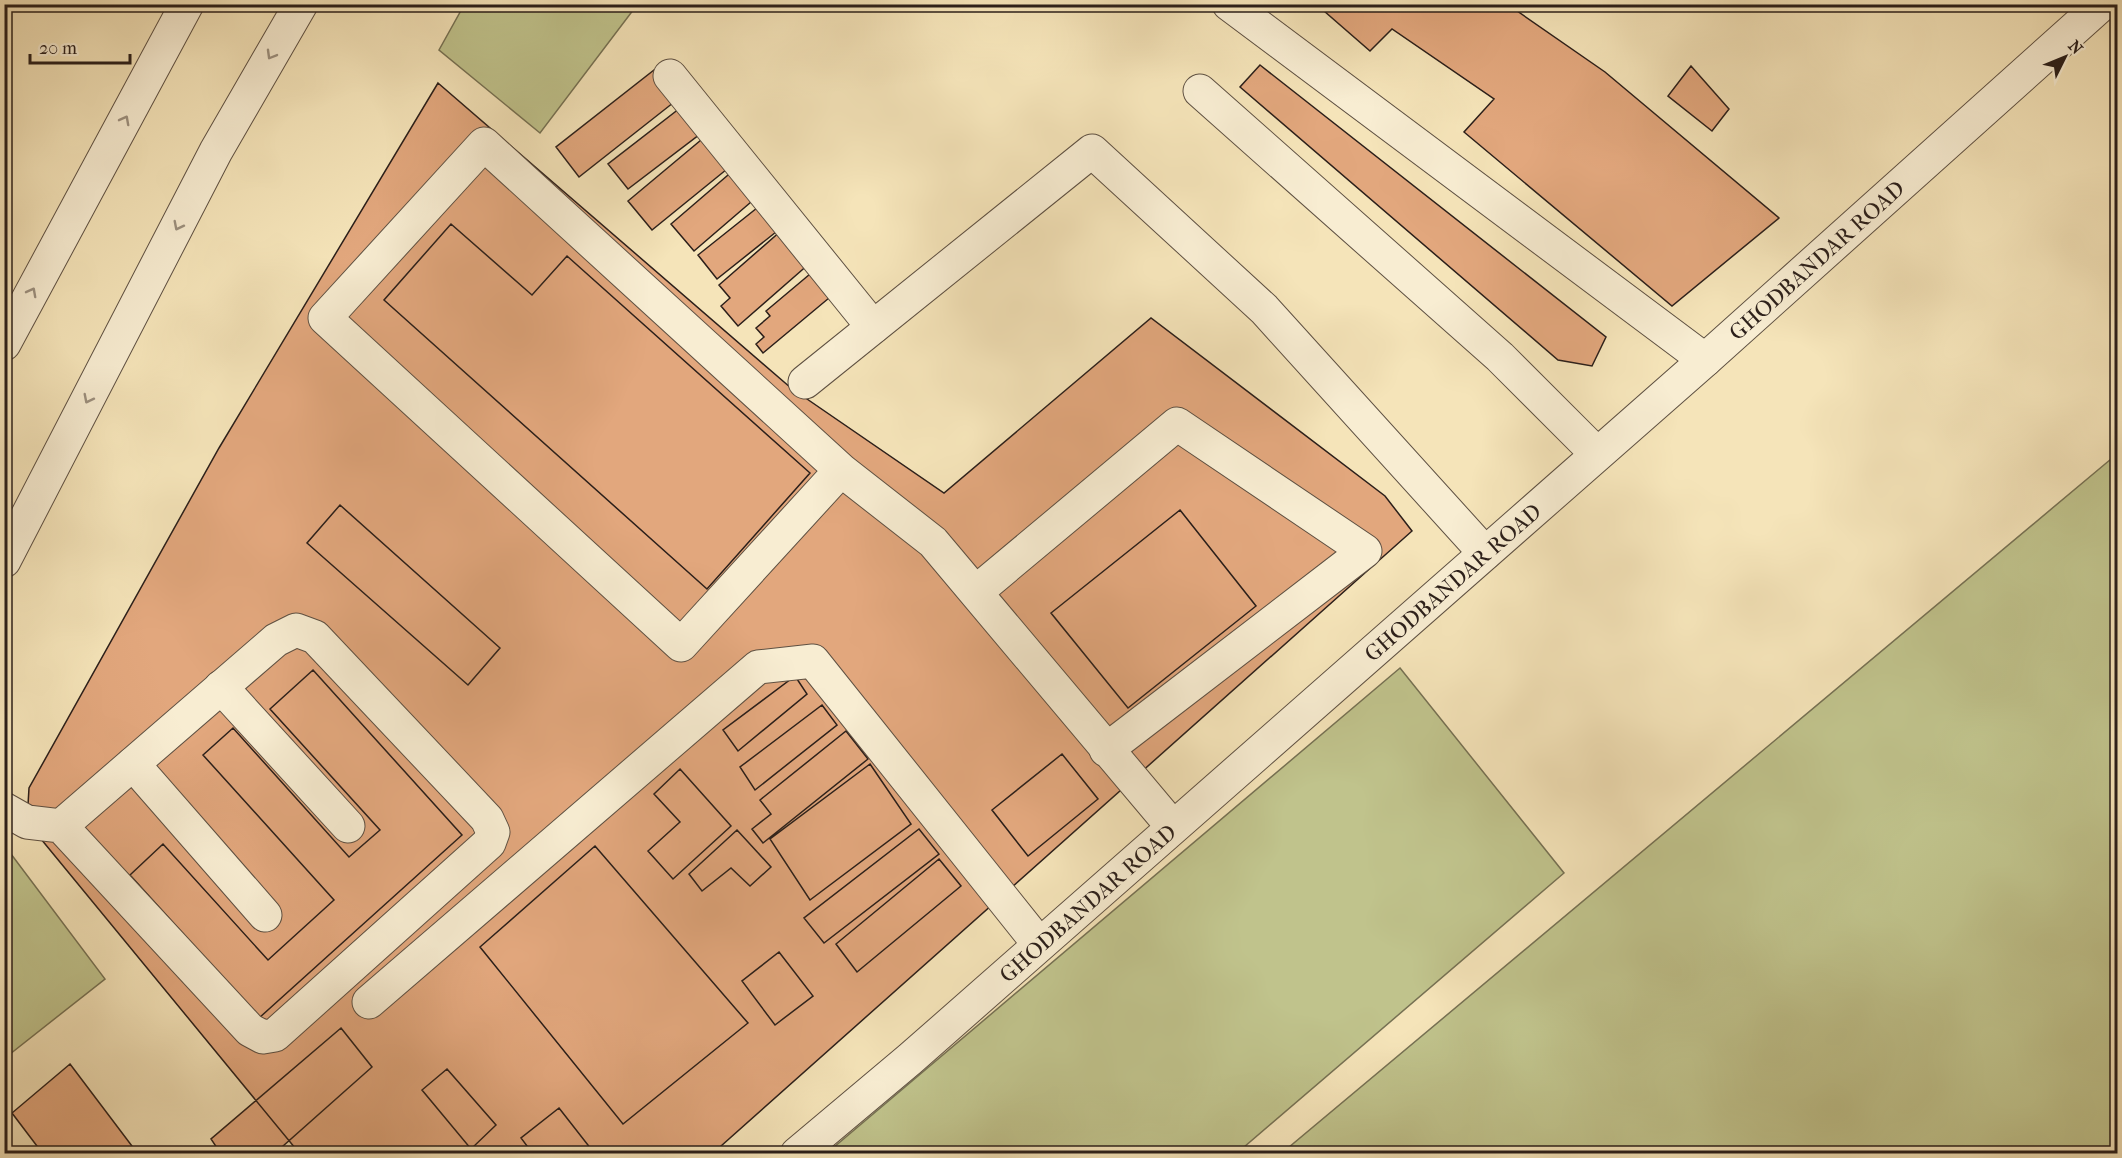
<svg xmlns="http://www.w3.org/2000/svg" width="2122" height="1158" viewBox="0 0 2122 1158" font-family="'IM FELL French Canon',serif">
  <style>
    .green { fill: #c0c38c; stroke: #767153; stroke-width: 1.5 }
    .building { fill: #e2a77d; stroke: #2b1f1a; stroke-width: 1.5 }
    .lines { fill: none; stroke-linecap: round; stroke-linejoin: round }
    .minor-casing { stroke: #5e5042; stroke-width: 35 }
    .minor { stroke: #f8edd2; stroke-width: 33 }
    .oneway { stroke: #9c907f }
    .labels { text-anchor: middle; stroke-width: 4.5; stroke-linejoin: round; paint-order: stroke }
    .street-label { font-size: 22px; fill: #2b1f1a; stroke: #f8edd2 }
  </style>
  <rect width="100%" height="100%" fill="#f5e4b9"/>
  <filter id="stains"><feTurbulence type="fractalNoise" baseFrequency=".00333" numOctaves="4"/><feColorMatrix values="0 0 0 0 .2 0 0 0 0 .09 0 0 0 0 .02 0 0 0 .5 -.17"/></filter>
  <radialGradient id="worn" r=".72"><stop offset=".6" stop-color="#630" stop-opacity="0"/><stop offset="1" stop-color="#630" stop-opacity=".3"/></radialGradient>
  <path class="green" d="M464,5v-1l173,1 -97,128 -101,-83z
    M2117,454v699h-835z
    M1400,668l164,205 -327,280h-410z
    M5,846l100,133 -100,79z"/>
  <path class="building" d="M1316,4h191l98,68 174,146 -107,88 -208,-174 30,-33 -102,-70 -22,22z
    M1260,65l346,272 -14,29 -34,-6 -318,-273z
    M1691,66l38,43 -17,22 -44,-35z
    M654,70l24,29 -99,78 -23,-30z
    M438,83l353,305 153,105 207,-175 234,178 27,35 -700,623h-412l-273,-332 2,-34 190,-340z
    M684,105l20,26 -76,58 -20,-25z
    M707,135l25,30 -80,65 -24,-29z
    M735,169l23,27 -64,55 -23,-27z
    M762,204l19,24 -64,51 -19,-24z
    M451,224l81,71 35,-39 243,217 -103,116 -323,-289z
    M782,230l28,33 -72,63 -17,-20 9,-8 -11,-13z
    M816,269l19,24 -72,60 -7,-9 8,-7 -8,-9 14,-12 -4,-5z
    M340,505l160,143 -32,37 -161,-142z
    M1180,510l76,96 -128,102 -77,-95z
    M313,670l149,165 -203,183 -129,-143 33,-31 105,116 66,-60 -131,-145 30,-27 116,129 31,-27 -110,-121z
    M795,676l12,18 -69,57 -15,-21z
    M822,705l15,20 -82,65 -15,-23z
    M846,731l22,28 -105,84 -11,-14 19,-15 -11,-14z
    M1062,754l36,45 -70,57 -36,-46z
    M870,764l41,60 -101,76 -40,-61z
    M680,769l51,57 -58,53 -25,-28 32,-29 -26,-28z
    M919,829l20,25 -115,89 -20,-25z
    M737,830l34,37 -21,19 -19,-18 -29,23 -13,-17z
    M595,846l153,177 -125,101 -143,-177z
    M939,859l22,27 -104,86 -21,-28z
    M779,952l34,44 -38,29 -33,-44z
    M341,1028l31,39 -98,87h-53l-10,-15z
    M70,1064l68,90h-95l-31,-41z
    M447,1069l49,56 -25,24 -49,-59z
    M559,1108l36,46h-62l-12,-16z"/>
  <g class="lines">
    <g class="minor-casing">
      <g id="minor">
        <path d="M1229,4l476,356"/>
        <path d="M670,76l203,251"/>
        <path d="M1200,91l300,266 97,97"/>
        <path d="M4,344l183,-340"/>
        <path d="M805,382l287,-231 172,158 221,244"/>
        <path d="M841,470l-160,175 -356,-327 159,-174 357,326 92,72 239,284"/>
        <path d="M4,561l212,-410 85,-147"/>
        <path d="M976,592l201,-168 188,127 -259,199"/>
        <path d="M221,687l127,139"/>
        <path d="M133,764l132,151"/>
        <path d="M4,809l23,13 34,4 189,204 13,7 12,-2 214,-192 4,-11 -6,-13 -172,-182 -19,-7 -20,10 -215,186"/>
        <path d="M369,1002l389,-335 55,-6 226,283"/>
        <path id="s1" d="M797,1154l113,-95 795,-699 397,-356"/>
      </g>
    </g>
    <use href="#minor" class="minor"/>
  </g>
  <defs><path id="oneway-chevron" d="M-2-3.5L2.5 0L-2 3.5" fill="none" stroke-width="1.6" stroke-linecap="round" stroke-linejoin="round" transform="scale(1.5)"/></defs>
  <g class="oneway">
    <use href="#oneway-chevron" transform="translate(271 55) rotate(120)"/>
    <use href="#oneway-chevron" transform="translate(125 120) rotate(-62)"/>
    <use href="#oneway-chevron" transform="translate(178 226) rotate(117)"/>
    <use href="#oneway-chevron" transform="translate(32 292) rotate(-62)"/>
    <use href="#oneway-chevron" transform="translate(88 399) rotate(117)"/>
  </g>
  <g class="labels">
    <g class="street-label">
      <text dy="8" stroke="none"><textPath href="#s1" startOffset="1356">GHODBANDAR ROAD</textPath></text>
      <text dy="8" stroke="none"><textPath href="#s1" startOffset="870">GHODBANDAR ROAD</textPath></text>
      <text dy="8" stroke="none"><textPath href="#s1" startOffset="384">GHODBANDAR ROAD</textPath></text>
    </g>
  </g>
  <rect width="2122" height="1158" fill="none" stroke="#f5e4b9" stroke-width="24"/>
  <rect x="6" y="6" width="2110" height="1146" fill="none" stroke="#2b1f1a" stroke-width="3"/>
  <rect x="12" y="12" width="2098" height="1134" fill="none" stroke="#2b1f1a" stroke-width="1.5"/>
  <g transform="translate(2065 57) rotate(47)" stroke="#f8edd2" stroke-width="4.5" paint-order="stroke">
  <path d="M0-4.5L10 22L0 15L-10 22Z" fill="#2b1f1a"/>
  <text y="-9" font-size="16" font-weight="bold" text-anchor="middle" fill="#2b1f1a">N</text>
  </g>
  <path d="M30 54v9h100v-9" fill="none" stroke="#2b1f1a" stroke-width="3"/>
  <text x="39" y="54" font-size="18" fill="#2b1f1a" stroke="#f8edd2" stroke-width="4.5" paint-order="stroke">20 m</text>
  <rect width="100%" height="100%" filter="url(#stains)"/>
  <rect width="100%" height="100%" fill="url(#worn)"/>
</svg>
